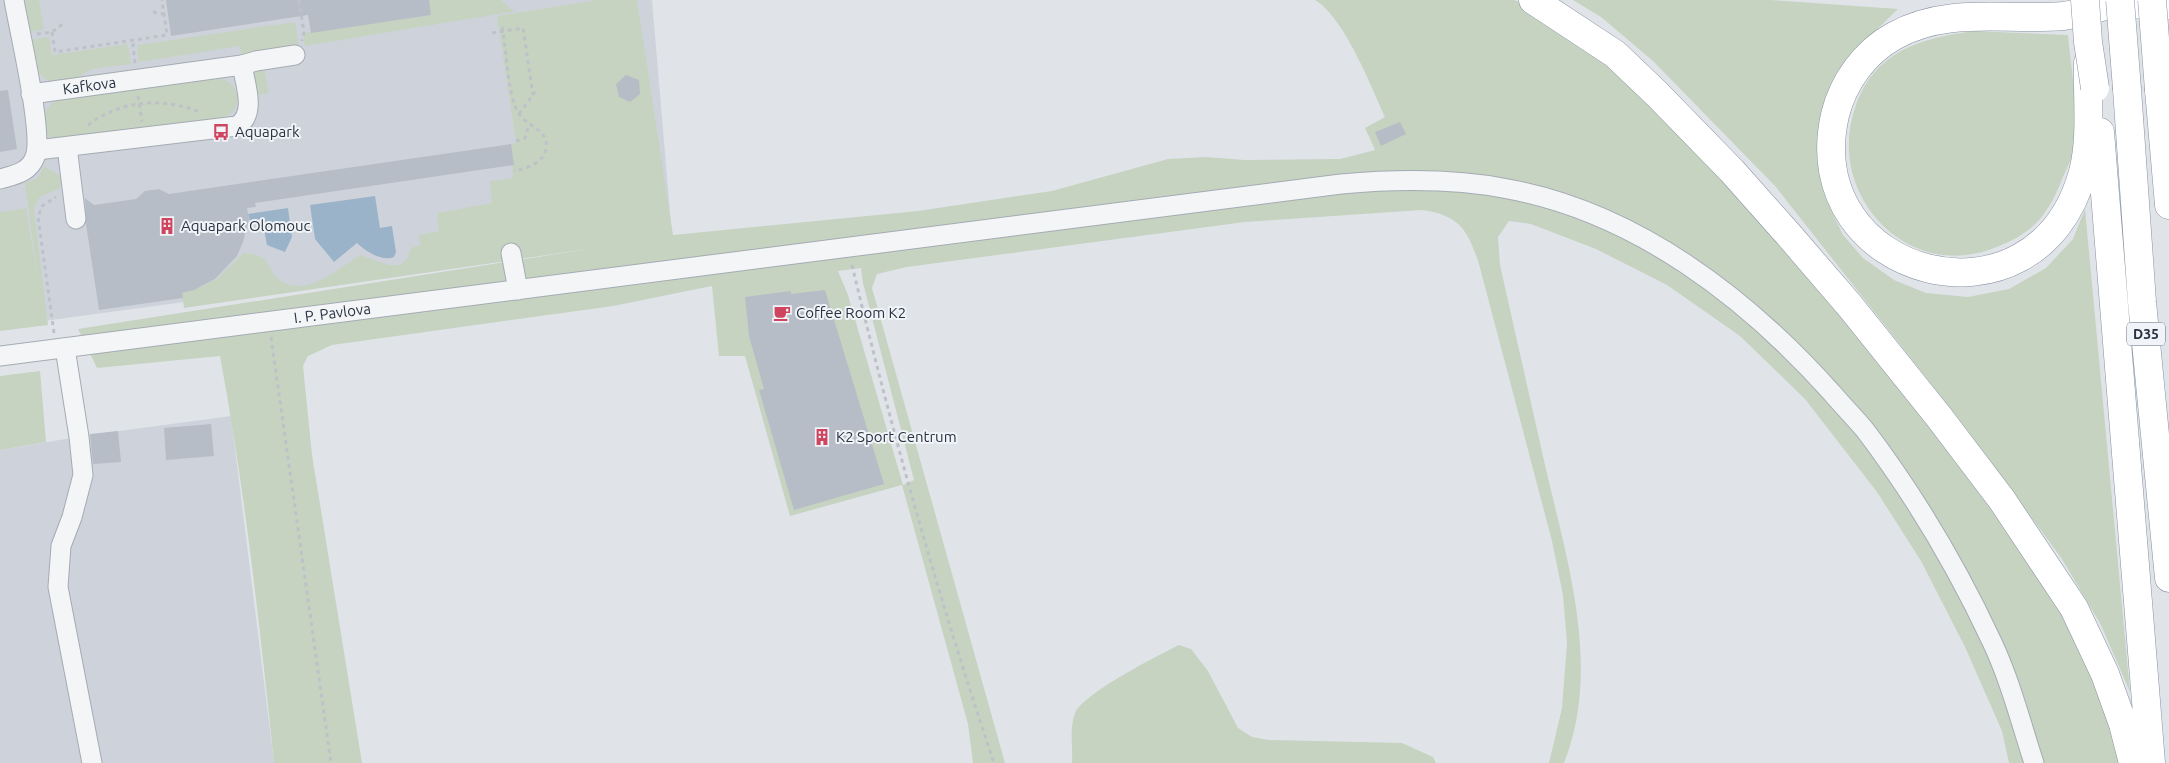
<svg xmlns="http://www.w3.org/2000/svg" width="2169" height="763" viewBox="0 0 2169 763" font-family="Ubuntu,sans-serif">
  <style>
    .built { fill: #ced3db }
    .green { fill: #c6d3c1; fill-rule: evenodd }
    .water { fill: #9bb3c9 }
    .building { fill: #b7bdc6 }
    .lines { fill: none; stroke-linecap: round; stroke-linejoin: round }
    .minor-casing { stroke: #a5abb3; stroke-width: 21 }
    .highway-casing { stroke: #8792a0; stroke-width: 29 }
    .path { stroke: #bec2c8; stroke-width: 3; stroke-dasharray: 4 4; stroke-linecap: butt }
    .minor { stroke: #f3f5f7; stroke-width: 19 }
    .highway { stroke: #fff; stroke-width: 28 }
    .highway-bridge-casing { stroke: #8792a0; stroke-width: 29; stroke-linecap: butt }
    .highway-bridge { stroke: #fff; stroke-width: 28 }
    .labels { text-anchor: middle; stroke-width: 4; stroke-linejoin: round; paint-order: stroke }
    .shield { fill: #f0f3f7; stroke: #646c78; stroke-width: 1 }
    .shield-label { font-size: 14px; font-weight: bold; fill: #283241 }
    .street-label { font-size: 15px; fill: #283241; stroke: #f0f3f7 }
    .poi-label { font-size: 15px; fill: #283241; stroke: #f0f3f7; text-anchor: start }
  </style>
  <rect width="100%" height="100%" fill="#e0e4e9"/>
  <path class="built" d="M0,0h652l20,236 -672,91z
    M231,416l43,347h-274v-313l89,-15z"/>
  <path class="green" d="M25,0h14l5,30 -14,1z
    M429,0h72l11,10 5,1 -212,35 -2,-13 128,-18z
    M597,0h40l36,235 245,-24 134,-20 116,-32 37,-2 40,3 95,-1 35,-9 -10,-22 20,-11c-14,-31 -41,-100 -70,-117h199l5,2 34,20 70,54 162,170 201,249 93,140 45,128h-115l-7,-32 -37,-84 -44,-86 -44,-69 -72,-93 -65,-63 -73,-51 -71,-36 -65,-25 -22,-3 -11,16 2,28c15,67 30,133 45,200 22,96 57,202 19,298h-15l13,-55 5,-65 -4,-48 -11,-54 -73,-277c-11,-33 -19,-49 -57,-54l-177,12 -338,45 -30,7 -5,14 133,475h-32l-5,-39 -66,-239 -112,31 -45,-160h-26l-7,-70 -99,20 -281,39 -24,11 -5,10 9,89 50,308h-88c-14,-136 -29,-272 -54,-407l-123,12 -19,-39 517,-81 -411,60 -2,-15 21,-7 14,-7 26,-26c8,1 18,1 24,9 3,4 4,9 7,13 27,28 62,-5 86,-20l29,10h11l7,-6 4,-11 9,-3 -1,-10 20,-4 -2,-18 55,-10 -2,-22 23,-3 -2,-34 5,-1 -19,-127zM861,268l2,15 51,197 -11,5 -55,-190 -10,-24z
    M1573,0h198l127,9 -39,38 -36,73 -5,44 8,35 17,36 20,23 31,22 32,13 42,4 41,-8 37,-21 27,-29 12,-30 45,483 -29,-67 -39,-66 -100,-136 -187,-237 -122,-125 -52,-44z
    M295,22l4,25 -57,7 -3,-8 -100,16 -2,-17z
    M1974,31l94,4c2,21 5,43 7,64 1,10 4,20 4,30 -1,17 -10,35 -17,50 -5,14 -13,29 -22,40 -10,12 -26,21 -41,27 -90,40 -176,-52 -143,-141 20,-55 66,-67 118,-74z
    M49,37l3,18 76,-11 3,20c-13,2 -31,2 -43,7 -6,2 -10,9 -16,10 -34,9 -37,-15 -41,-41z
    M264,68l5,25 -10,2 -7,-21 1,-4z
    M217,78c23,2 28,30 8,39l-154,24 -19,-2c-13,-11 -11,-30 4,-38z
    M44,166l18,11 -2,11 -20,9 -6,11 14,117 -48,6v-119l26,-4 12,72 -13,-97 13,-5z
    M40,371l6,71 -46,8v-74z
    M1179,645l12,4 17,22 30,57 14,9 17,3 133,3 31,14 3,6h-364c1,-17 -3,-33 3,-50 9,-20 82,-57 104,-68z"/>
  <path class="water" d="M375,196l5,32 12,-2 4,26 -2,5c-12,5 -29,-6 -37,-14l-23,19 -19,-23 -5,-34z
    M288,208l4,29 -7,15 -18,-7 -5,-26 -12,2 -2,-7z"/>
  <path class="building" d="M166,0h263l2,15 -120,18 -3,-18 -137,21z
    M626,75l13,5 1,14 -10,8 -11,-5 -3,-13z
    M8,90l9,59 -17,3v-61z
    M1400,122l6,12 -25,12 -6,-14z
    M511,144l3,21 -259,38 1,4 -9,1 2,11 -6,23 -6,14 -22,23 -21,11 -12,3 1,5 -84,12 -13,-86 -1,-26 9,7 42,-6 9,-8 14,-2 10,5z
    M825,290l59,194 -90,26 -35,-120 5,-1 -15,-53 -4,-39 46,-6v3z
    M211,424l3,32 -48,4 -2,-32z
    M118,431l3,31 -28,2 -3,-30z"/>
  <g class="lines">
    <g class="minor-casing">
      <g id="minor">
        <path id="s1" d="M31,94l211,-29 14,-4 39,-6"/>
        <path d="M67,147l9,72"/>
        <path d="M37,150l200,-24c20,-12 8,-42 5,-61"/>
        <path d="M0,179c14,-4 29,-6 35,-22 9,-23 -16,-127 -21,-157"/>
        <path d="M511,253l7,37"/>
        <path d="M65,348l14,89 4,38 -11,42 -11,29 -3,41 34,176"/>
        <path id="s2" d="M0,356l1341,-172c56,-5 112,-6 167,5 129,24 239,109 324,204 11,13 23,25 33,37 50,66 92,137 127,212 18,38 29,81 42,121"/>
      </g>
    </g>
    <g class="highway-casing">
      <path id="highway" d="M1533,0l82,54 42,40 75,77 56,63 62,72 89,111 63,83 72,108 31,66 18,50 10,39
        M2096,4l73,1
        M2088,63c-1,35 4,74 -5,109 -46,170 -285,106 -248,-57 8,-33 30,-63 59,-79 53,-30 112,-15 169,-20 17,-2 34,-8 50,-12
        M2127,89l15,213 27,276
        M2159,90l10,115
        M2100,132l51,631"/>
    </g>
    <path class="path" d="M299,0l5,33 -2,8
      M153,12l11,2
      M502,27c5,23 5,68 17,87 8,12 30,16 27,34 -2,15 -20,21 -32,23
      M52,32l3,20 112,-17 -5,-35
      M492,33l31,-5 10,67
      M37,34l15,-2 12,-9
      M135,63l-2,-18 2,-5
      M138,96l4,26
      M519,114l16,-22
      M88,125c33,-25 74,-28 112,-13
      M516,141l9,-3 4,-13
      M852,265c40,168 87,334 142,498
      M54,333l-16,-116 4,-11 14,-9
      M271,337l60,426"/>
    <use href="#minor" class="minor"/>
    <use href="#highway" class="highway"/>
    <g class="highway-bridge-casing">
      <path id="highway-bridge" d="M2085,0l3,42 7,46
        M2120,0l7,89
        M2152,0l7,90"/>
    </g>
    <use href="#highway-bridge" class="highway-bridge"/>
  </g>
  <defs>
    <g id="bus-bare" transform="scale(1.35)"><path d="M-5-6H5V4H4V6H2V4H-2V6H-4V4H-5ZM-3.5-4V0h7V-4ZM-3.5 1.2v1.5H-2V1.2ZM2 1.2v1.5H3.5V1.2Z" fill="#cf445f" stroke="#f0f3f7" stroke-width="2.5" paint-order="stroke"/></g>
    <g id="building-bare" transform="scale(1.35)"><path d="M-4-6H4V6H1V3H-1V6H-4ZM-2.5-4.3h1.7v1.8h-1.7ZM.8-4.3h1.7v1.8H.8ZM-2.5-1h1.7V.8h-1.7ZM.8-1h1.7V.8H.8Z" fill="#cf445f" stroke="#f0f3f7" stroke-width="2.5" paint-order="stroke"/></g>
    <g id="cafe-bare" transform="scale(1.35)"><path d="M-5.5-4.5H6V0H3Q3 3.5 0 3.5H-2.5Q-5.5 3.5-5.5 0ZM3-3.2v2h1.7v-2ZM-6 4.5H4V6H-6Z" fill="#cf445f" stroke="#f0f3f7" stroke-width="2.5" paint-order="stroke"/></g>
  </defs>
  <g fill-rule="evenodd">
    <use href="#bus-bare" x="221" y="132"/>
    <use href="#building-bare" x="167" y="226"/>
    <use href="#cafe-bare" x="782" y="313"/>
    <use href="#building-bare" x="822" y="437"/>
  </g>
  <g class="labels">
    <rect class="shield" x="2127" y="322.5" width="38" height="23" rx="4"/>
    <g class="shield-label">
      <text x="2146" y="339">D35</text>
    </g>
    <g class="street-label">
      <text dy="5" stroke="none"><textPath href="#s1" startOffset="59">Kafkova</textPath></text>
      <text dy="5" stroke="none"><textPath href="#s2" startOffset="335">I. P. Pavlova</textPath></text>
    </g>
    <g class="poi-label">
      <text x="235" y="137">Aquapark</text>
      <text x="181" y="231">Aquapark Olomouc</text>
      <text x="796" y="318">Coffee Room K2</text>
      <text x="836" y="442">K2 Sport Centrum</text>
    </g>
  </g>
</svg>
